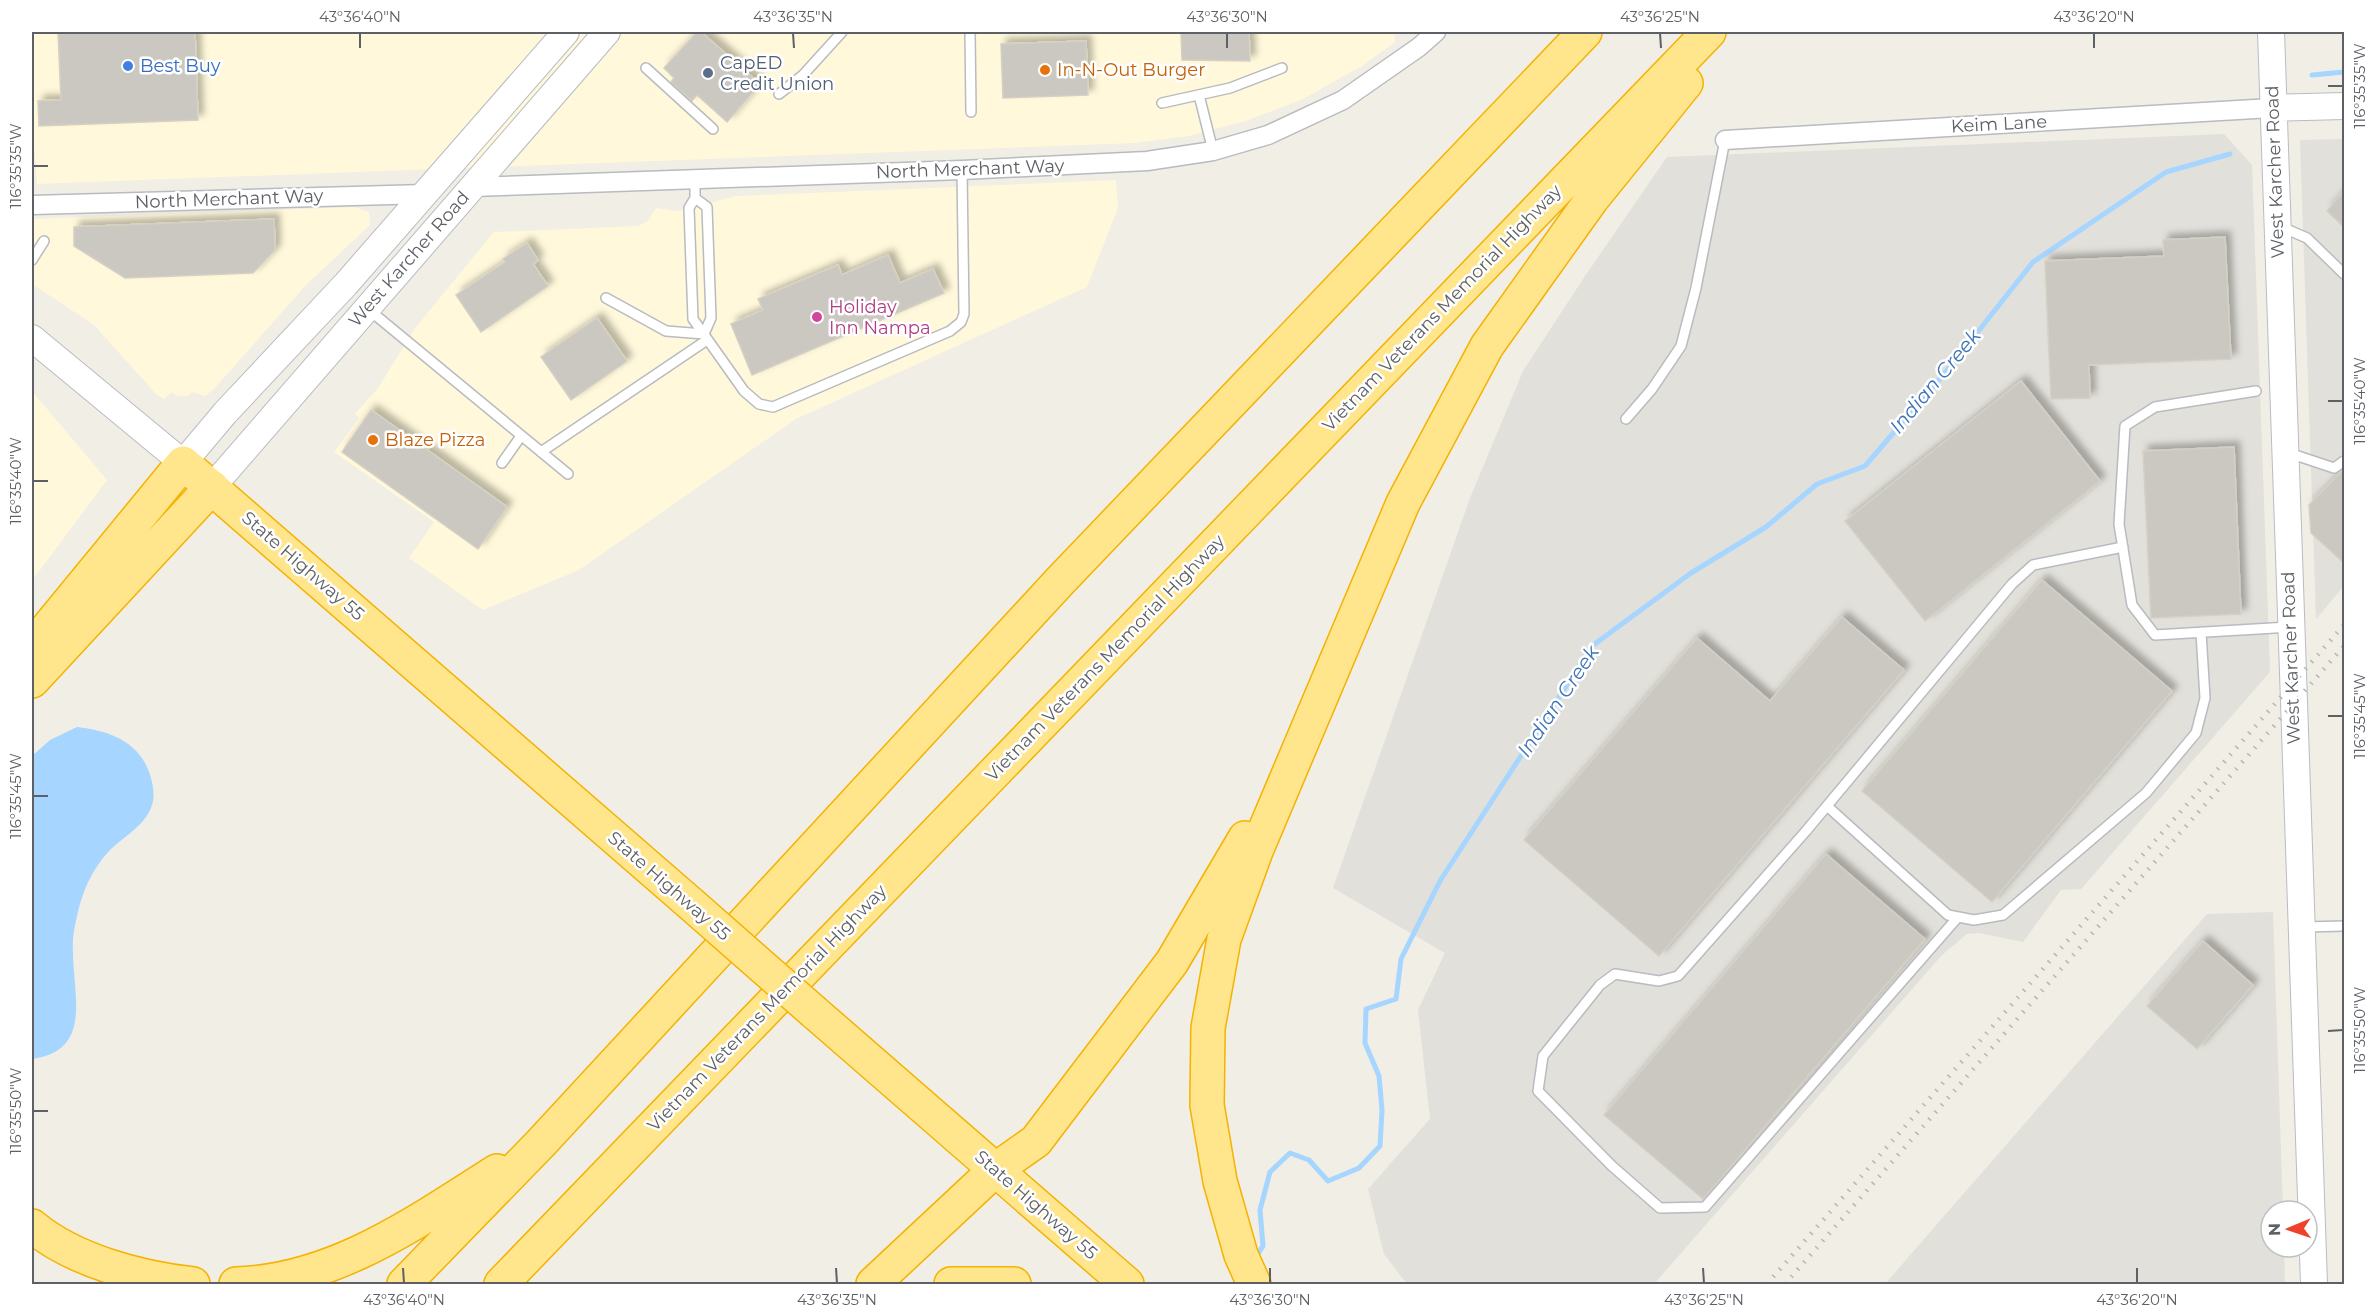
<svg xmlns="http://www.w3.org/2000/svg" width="2376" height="1316" viewBox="0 0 2376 1316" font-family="Montserrat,sans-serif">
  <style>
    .commercial { fill: #fff8db }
    .industrial { fill: #e1e0da }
    .water { fill: #a6d5ff }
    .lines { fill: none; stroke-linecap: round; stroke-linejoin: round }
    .stream { stroke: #a6d5ff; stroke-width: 5 }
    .building { fill: #cbc8c2; stroke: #d5d0c3; stroke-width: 1.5; filter: url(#shadow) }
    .lane-casing { stroke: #b8bbbf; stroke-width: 12 }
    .street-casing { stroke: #b8bbbf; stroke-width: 21 }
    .secondary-casing { stroke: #b9bcc2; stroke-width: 28 }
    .highway-casing { stroke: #f5b200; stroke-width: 36 }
    .lane { stroke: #fff; stroke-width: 9 }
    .street { stroke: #fff; stroke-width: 18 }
    .secondary { stroke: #fff; stroke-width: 26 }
    .highway { stroke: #ffe68d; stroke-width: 33 }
    .rail { stroke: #b6b7b7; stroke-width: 4.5; stroke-dasharray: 1.5 8; stroke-linecap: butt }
    .highway-bridge-casing { stroke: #f5b200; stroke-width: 36; stroke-linecap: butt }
    .highway-bridge { stroke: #ffe68d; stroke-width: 33 }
    .ticks { fill: none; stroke: #5d6166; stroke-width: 2 }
    .shop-dot { fill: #3f7fe0; stroke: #fff; stroke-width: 2 }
    .food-dot { fill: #e8710a; stroke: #fff; stroke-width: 2 }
    .service-dot { fill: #5c6f8a; stroke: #fff; stroke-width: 2 }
    .hotel-dot { fill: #d1479c; stroke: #fff; stroke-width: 2 }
    .labels { text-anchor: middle; stroke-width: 5; stroke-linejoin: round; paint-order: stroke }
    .service-label { font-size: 18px; fill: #4e5e75; stroke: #fff; text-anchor: start }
    .shop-label { font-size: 18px; fill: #366cbe; stroke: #fff; text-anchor: start }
    .food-label { font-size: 18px; fill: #c56008; stroke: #fff; text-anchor: start }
    .street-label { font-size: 18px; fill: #5d6166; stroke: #fff }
    .hotel-label { font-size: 18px; fill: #b23c85; stroke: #fff; text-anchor: start }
    .water-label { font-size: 20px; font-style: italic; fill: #3e74b6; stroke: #fff }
    .neatline { fill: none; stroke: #5d6166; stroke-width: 2 }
    .ticks-label { font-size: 15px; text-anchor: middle; fill: #5d6166 }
  </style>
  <defs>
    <filter id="shadow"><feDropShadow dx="5.5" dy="-5.5" stdDeviation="3" flood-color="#0004"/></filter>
  </defs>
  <rect width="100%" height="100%" fill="#f0eee5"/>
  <path class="commercial" d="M32,32h1362l1,10 -33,24 -61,34 -55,21 -57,15 -53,7 -1099,41 -5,-63z
    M1116,180l2,28 -31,79 -291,132 -217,151 -96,40 -74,-52 25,-36 -100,-70 25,-34 -4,-4 23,-26 37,-60 79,-96 144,-6 10,-5 8,-13 21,3 59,-15z
    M355,207l14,5 1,13 -65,61 -91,103 -9,7 -13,-4 -4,4h-10l-6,-4 -8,7 -7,-4 -63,-70 -62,-41v-65z
    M32,391l75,89 -75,101z"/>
  <path class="industrial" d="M2224,134l28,31 18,507 -189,217 -20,1 -38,52 -44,-9 -12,1 -25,21 -288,329h-247l-23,-30 -16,-65 62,-70 -12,-109 27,-57 -112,-65 137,-390 53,-127 62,-95 82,-119z
    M2344,139v447l-28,33 -16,-479z
    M2273,912l10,299h-12v36h13l1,37h-400l322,-370z"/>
  <path class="water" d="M77,727c34,4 64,15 74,51 2,8 4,18 1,27 -6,20 -29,32 -43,46 -17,18 -27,41 -32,65 -3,12 -5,24 -4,36 0,43 20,99 -41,107v-303l18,-16z"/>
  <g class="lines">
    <path class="stream" d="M2312,75l32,-3
      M1255,1258l8,-12 -3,-36 10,-38 20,-19 19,7 19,21 31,-13 21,-22 2,-36 -3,-34 -14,-33 1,-34 30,-10 5,-40 39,-78 152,-235 99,-73 75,-46 51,-43 48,-18 85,-99 83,-105 133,-90 64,-18"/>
  </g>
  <path class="building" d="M58,32h137l3,88 -159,6 -1,-25 23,-1z
    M697,32h4l59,52 -33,38 -30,-27 -5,6 -21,-19 3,-4 -10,-10z
    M1181,32h68l1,29 -68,-1z
    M1086,41l2,54 -85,3 -2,-54z
    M2344,191v36l-17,-16z
    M274,219l1,31 -22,23 -128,5 -51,-32v-19z
    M2225,237l6,122 -142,6 1,33 -39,1 -6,-138 119,-5 -1,-16z
    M527,243l11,17 -5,4 15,22 -67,46 -25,-37 49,-33 -2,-3z
    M888,255l12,28 33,-14 11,24 -192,82 -21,-51 32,-14 -5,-11 80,-34 4,10z
    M597,318l30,43 -56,39 -30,-43z
    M2021,381l79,100 -175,140 -80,-100z
    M371,410l136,97 -29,42 -136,-97z
    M2234,447l7,167 -90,4 -8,-167z
    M2344,469v94l-33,-30 -2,-28z
    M2042,580l130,111 -180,211 -130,-111z
    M1842,617l62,53 -245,286 -135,-116 173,-202 73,63z
    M1826,854l99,85 -222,260 -99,-84z
    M2203,941l50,44 -56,64 -50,-43z"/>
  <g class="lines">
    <g class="lane-casing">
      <path id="lane" d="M970,32l1,80
        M646,68l67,61
        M779,94l24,-19 39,-43
        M1199,95l14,56
        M1162,103l68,-15 52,-20
        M695,180v18l-6,10 4,111 51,72 15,13 14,3 177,-76 11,-9 3,-8 -2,-144
        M695,198l12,9 4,111 -7,16
        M2279,226l28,12 37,36
        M32,260l12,-19
        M606,298l60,33 38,3
        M368,309l200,165
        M2256,391l-101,16 -30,19 -6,98 13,81 23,30 135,-8
        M1626,419l26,-30 29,-43 15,-58 29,-148
        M541,452l166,-112
        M2289,453l45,15 10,-7
        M502,463l19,-27
        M1827,806l121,109 26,5 29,-5 143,-122 50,-60 9,-35 -4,-66
        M1958,917l-253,290 -45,1 -48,-42 -74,-75 5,-35 57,-71 15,-11 44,7 19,-5 128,-145 206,-247 21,-19 90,-18
        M2303,927l41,-1"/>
    </g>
    <g class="street-casing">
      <path id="street" d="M1725,140l547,-32
        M471,187l491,-17 185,-9 66,-10 55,-16 75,-35 76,-53 17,-15
        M32,205l394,-11"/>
    </g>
    <g class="secondary-casing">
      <path id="secondary" d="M2271,32l43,1252
        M2272,108l72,-2
        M32,338l151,125 42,-50 121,-129 220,-252
        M212,487l395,-455"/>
    </g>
    <g class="highway-casing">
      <path id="highway" d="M32,647l151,-184 508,441
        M32,681l180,-194
        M814,1012l313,272
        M32,1226c42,35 108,52 161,58
        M236,1284c99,-3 180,-62 261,-113
        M404,1284l137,-141 520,-563 524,-548
        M501,1284l1208,-1252
        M873,1284l122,-114 41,-29 136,-179 73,-124
        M951,1284h63
        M1254,1284l-13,-29 -21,-74 -13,-76 1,-77 16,-89 32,-88 147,-348 84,-157 105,-147 94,-116"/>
    </g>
    <use href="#lane" class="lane"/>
    <use href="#street" class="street"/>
    <use href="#secondary" class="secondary"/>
    <use href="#highway" class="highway"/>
    <path class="rail" d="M1767,1284l577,-659
      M1785,1284l559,-638"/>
    <g class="highway-bridge-casing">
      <path id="highway-bridge" d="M691,904l123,108"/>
    </g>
    <use href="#highway-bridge" class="highway-bridge"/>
  </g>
  <path class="ticks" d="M360,33v15M793,33l1,15M1227,33v15M1660,33l1,15M2094,33v15M2328,86h15M33,166h15M2328,401h15M33,481h15M2328,716h15M33,796h15M2328,1031l15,-1M33,1111h15M403,1268l1,15M836,1268l1,15M1270,1268v15M1703,1268l1,15M2137,1268v15"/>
  <circle class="shop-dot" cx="128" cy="66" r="6"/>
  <g class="food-dot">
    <circle cx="1045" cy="70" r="6"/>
    <circle cx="373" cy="440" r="6"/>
  </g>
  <circle class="service-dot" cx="708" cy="73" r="6"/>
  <circle class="hotel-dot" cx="817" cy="317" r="6"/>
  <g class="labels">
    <g class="service-label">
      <text x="720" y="69">CapED<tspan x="720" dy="21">Credit Union</tspan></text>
    </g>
    <g class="shop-label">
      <text x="140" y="72">Best Buy</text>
    </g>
    <g class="food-label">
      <text x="1057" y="76">In-N-Out Burger</text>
      <text x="385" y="446">Blaze Pizza</text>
    </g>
    <g class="street-label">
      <text transform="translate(1999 124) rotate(-3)" y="6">Keim Lane</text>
      <text transform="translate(970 169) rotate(-2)" y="6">North Merchant Way</text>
      <text transform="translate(2275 172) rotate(-92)" y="6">West Karcher Road</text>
      <text transform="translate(229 199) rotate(-2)" y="6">North Merchant Way</text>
      <text transform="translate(409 259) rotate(-49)" y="6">West Karcher Road</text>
      <text transform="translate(1442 308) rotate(-46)" y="6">Vietnam Veterans Memorial Highway</text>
      <text transform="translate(303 566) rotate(41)" y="6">State Highway 55</text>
      <text transform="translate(1105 658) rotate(-46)" y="6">Vietnam Veterans Memorial Highway</text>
      <text transform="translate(2291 658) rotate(-92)" y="6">West Karcher Road</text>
      <text transform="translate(669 886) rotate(41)" y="6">State Highway 55</text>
      <text transform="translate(767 1008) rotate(-46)" y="6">Vietnam Veterans Memorial Highway</text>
      <text transform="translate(1036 1205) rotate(41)" y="6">State Highway 55</text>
    </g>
    <g class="hotel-label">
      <text x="829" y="313">Holiday<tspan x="829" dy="21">Inn Nampa</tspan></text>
    </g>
    <g class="water-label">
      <text transform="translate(1935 381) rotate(-50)" y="7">Indian Creek</text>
      <text transform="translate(1558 701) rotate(-56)" y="7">Indian Creek</text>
    </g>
  </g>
  <rect width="2376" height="1316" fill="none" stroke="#ffffff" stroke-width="66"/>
  <g transform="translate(2289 1229) rotate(268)"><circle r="28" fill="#ffffff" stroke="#bec0c2" stroke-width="1.5"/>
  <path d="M0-4.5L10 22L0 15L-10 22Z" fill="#ef422c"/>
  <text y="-9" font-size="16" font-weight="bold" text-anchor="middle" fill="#5d6166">N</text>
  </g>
  <rect x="33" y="33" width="2310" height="1250" class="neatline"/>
  <g class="ticks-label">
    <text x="360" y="22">43°36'40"N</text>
    <text x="793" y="22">43°36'35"N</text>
    <text x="1227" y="22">43°36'30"N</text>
    <text x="1660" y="22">43°36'25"N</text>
    <text x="2094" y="22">43°36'20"N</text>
    <text transform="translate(2360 86) rotate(-90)" y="5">116°35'35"W</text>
    <text transform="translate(16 166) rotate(-90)" y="5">116°35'35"W</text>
    <text transform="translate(2360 401) rotate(-90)" y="5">116°35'40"W</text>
    <text transform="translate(16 481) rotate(-90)" y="5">116°35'40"W</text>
    <text transform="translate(2360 716) rotate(-90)" y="5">116°35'45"W</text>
    <text transform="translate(16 796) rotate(-90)" y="5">116°35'45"W</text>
    <text transform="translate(2360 1030) rotate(-90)" y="5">116°35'50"W</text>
    <text transform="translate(16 1111) rotate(-90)" y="5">116°35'50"W</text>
    <text x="404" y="1305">43°36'40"N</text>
    <text x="837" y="1305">43°36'35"N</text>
    <text x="1270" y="1305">43°36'30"N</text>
    <text x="1704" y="1305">43°36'25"N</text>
    <text x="2137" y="1305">43°36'20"N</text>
  </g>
</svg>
